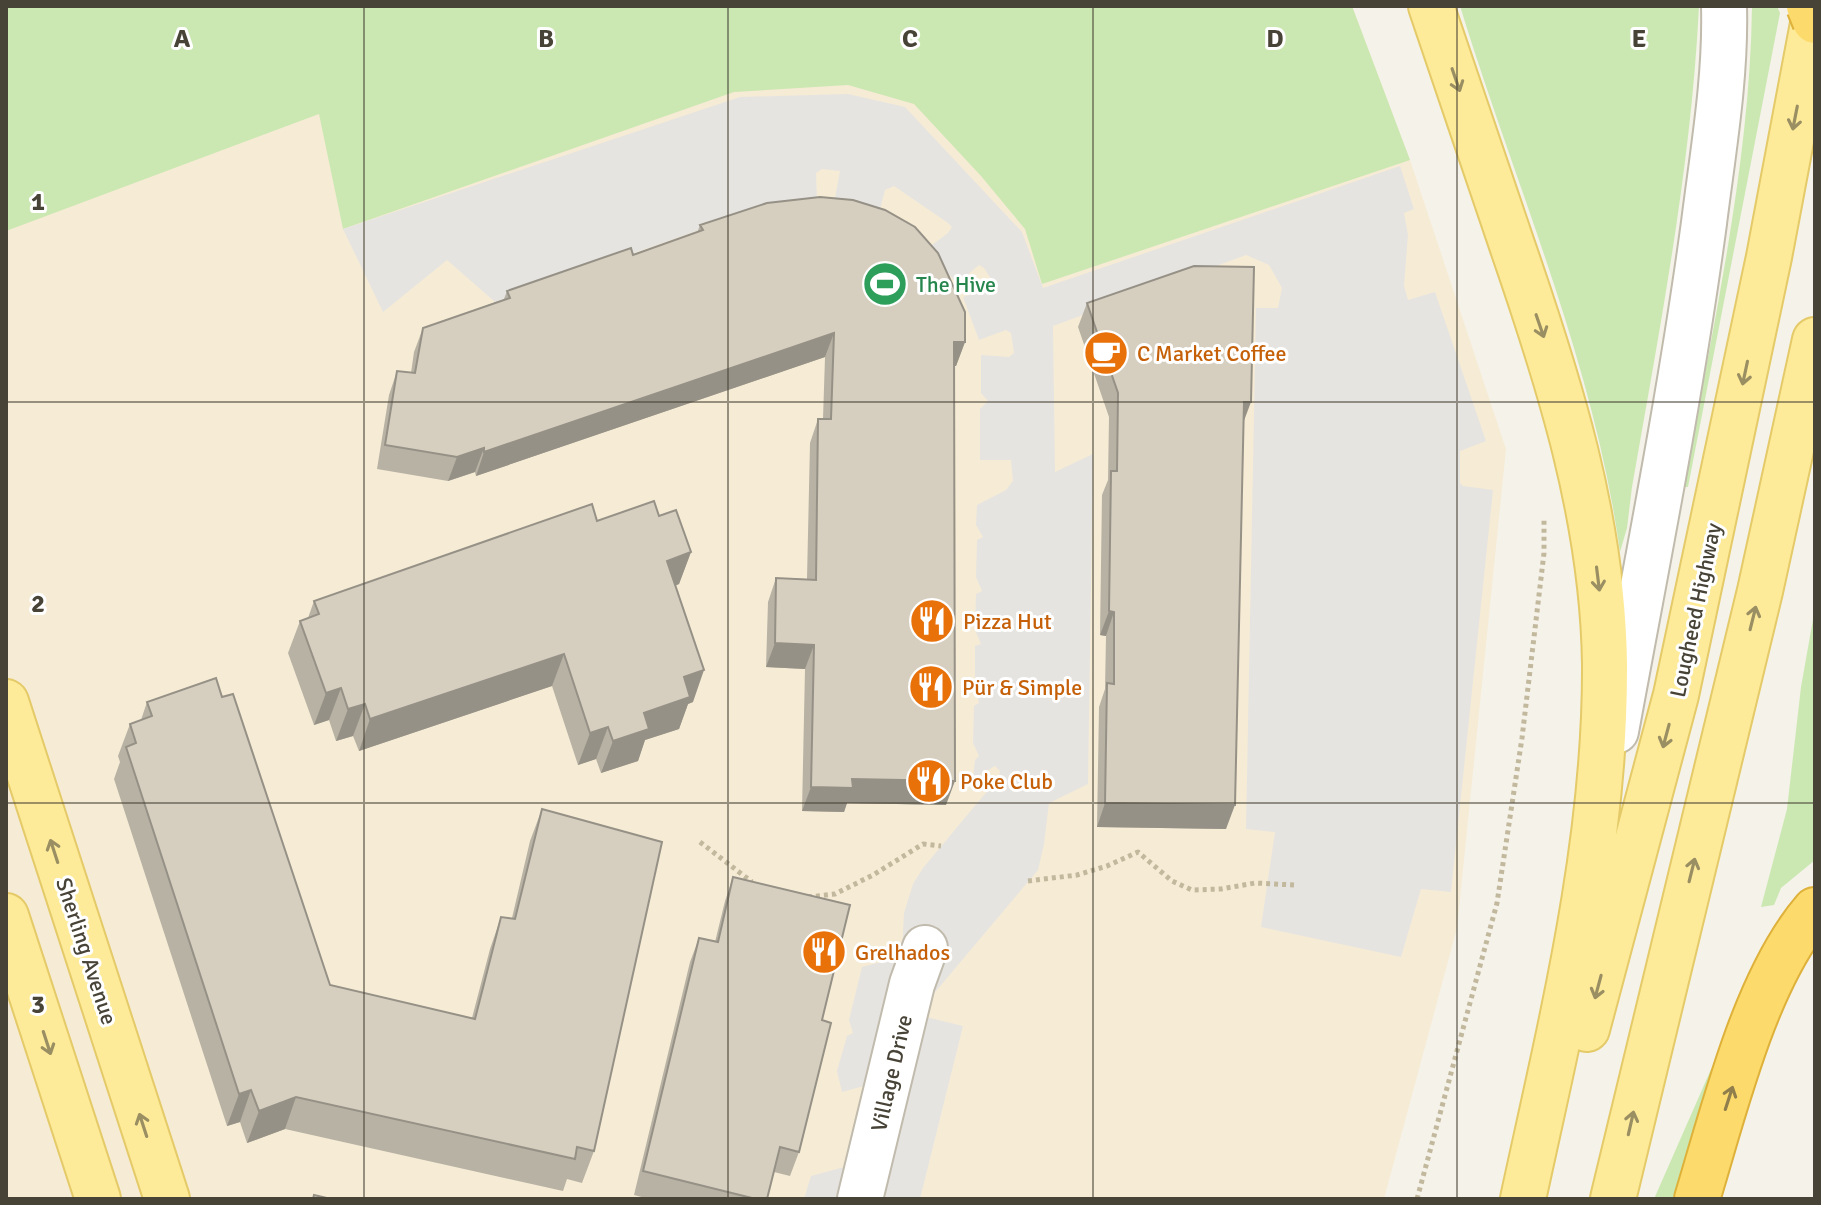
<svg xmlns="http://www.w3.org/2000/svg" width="1821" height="1205" viewBox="0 0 1821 1205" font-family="Signika,sans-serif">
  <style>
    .commercial { fill: #f6ebd5 }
    .green { fill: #cbe8b2 }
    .parking { fill: #e6e4e1 }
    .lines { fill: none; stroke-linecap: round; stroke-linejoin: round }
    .minor-casing { stroke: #c0bbac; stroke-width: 48 }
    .major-casing { stroke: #e4ca68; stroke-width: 48 }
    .highway-casing { stroke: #ddb13a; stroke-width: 48 }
    .path { stroke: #c2b89d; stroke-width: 5; stroke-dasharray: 4 4; stroke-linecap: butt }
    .minor { stroke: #fff; stroke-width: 44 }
    .major { stroke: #feeb99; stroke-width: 44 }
    .highway { stroke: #fdda6c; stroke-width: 44 }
    .highway-bridge-casing { stroke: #ddb13a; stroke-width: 48; stroke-linecap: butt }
    .highway-bridge { stroke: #fdda6c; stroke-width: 44 }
    .wall { fill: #b8b2a4 }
    .shaded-wall { fill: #969186 }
    .building { fill: #d6cfbf; stroke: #969186; stroke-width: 2 }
    .oneway { stroke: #9a8f63 }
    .oneway2 { stroke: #907f4c }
    .grid { fill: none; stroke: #484337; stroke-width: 2; stroke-opacity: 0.55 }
    .labels { text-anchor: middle; stroke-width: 6; stroke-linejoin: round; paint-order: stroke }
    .leisure-label { font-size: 22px; fill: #27864d; stroke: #fff; text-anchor: start }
    .food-label { font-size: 22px; fill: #c56008; stroke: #fff; text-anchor: start }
    .street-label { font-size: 22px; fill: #484337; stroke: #fff }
    .grid-label { font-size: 26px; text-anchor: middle; font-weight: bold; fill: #484337; stroke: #fff; stroke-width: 6; stroke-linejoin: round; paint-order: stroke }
  </style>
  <rect width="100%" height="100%" fill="#f5f2e9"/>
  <path class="commercial" d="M6,6h1346l58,154 96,289 -49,479 -73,271h-1378z"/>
  <path class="green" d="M6,6h1346l58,154 -368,124 -17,-55 -44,-53 -67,-72 -66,-19 -114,7 -391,137 -24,-115 -313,117z
    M1460,6h239c-8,162 -39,321 -67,481l-5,41 -7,24c-26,-190 -104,-364 -160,-546z
    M1752,6h25l3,7 -92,474h-4c28,-159 66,-320 68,-481z
    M1815,608v252l-34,28 -7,17 -13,2 26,-98 14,-122z
    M1712,1067l-39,132h-19z"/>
  <path class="parking" d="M848,94l57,13 117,125 21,56 357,-122 14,43 -10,4 4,22 -4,51 4,14 27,-8 51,149 -26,10v32l3,3 30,4 -42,402 -30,-3 -20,68 -140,-30 14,-95 -29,-3 10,-521h22l4,-20 -13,-23 -23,-10 -193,71 2,146 38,-18 -5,330 -39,19 -5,41 -6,26 -107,127 -5,20 37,9 -43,173h-116l7,-23 37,-10 19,-76 -3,-4 -22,6 -5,-21 10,-35 6,-3 -4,-13 13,-53 38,-10 2,-5 2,-39 9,-29 10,-16 76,-91 1,-6 -5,-5 -22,13 2,-19 4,-4 -6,-13 1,-37 5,-3 -4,-15v-42l6,-2 -6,-14 1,-36 6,-3 -6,-14 1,-37 6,-3 -7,-12 1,-20 29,-15 7,-9 -2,-21h-31v-51l8,-8 -7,-8v-38l28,2 5,-4 -3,-20 -5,-3 -27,10 -16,-43 27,-9 3,-6 -9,-14 -5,-3 -22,19 -29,-36 20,-15 4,-6 -4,-4 -54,-37 -9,4 -7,27 -44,-14 6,-32 -18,-2 -6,4 1,28 -44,3 -278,98 -48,-42 -64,52 -40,-83 397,-132z"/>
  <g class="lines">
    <g class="minor-casing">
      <path id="minor" d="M1616,731c31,-169 65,-338 88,-508 9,-72 22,-145 20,-217
        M860,1199l52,-215 13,-36"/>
    </g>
    <g class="major-casing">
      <path id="major" d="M1431,6c27,80 54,159 81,239 47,136 91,274 93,419 1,181 -44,359 -82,535
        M6,702l161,497
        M6,916l92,283
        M1587,1029l89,-334 93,-438 46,-244
        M1613,1199l147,-608 55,-251"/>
    </g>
    <g class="highway-casing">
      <path id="highway" d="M1697,1199c27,-88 58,-220 118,-289"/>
    </g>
    <path class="path" d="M700,842l52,40
      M1028,881l49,-6 30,-9 31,-14 34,29 20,9 29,-1 34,-6 39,2
      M808,897l27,-3 38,-19 50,-31 18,2
      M1417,1199l80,-296 25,-165 22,-185v-35"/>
    <use href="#minor" class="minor"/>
    <use href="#major" class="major"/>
    <use href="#highway" class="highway"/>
    <g class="highway-bridge-casing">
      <path id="highway-bridge" d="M1809,6l6,15"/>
    </g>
    <use href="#highway-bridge" class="highway-bridge"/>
  </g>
  <path class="wall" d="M700,225l265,117 -9,24h-2l-8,439 -99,-2 -3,9 -42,-1 3,-142 -39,-2 2,-65 8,-24 31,1 3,-136 8,-24h5l2,-62 -349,119 -1,-4 -27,9 -71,-12 12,-74 8,-24 14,2 3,-21 9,-24 81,-29 3,-8 126,-36 64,-22z
    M1087,303l156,121 -17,405 -129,-2 2,-120 6,-18 1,-53 -6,-1 2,-140 6,-15 1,-63 -31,-90z
    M659,516l32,36 -12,32 -4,2 18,116 -5,2 -9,25 -34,11 -7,21 -37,12 -5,-14 -18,6 -26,-79 -193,65 -6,-15 -17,5 -7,-21 -15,5 -26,-72 12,-32 8,-3 6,-17 283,-80z
    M147,702l183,283 142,33 18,-69 11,-32 11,1 18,-77 12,-32 52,342 -12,32 -15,-4 -4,12 -278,-62 -38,14 -7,-21 -13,4 -113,-347 6,-17 -2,-6 12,-32 11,-4z
    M733,877l89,143 -23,132 -9,24 -16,-4 -7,27h-118l-15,-4 56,-233 9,-24 16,4 10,-41z"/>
  <path class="shaded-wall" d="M834,333l-9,24 -349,119 8,-24z
    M954,342h11l-9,24h-11z
    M1244,402h7l-9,24z
    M484,448l-9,24 -27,9 9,-24z
    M691,552l-12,32 -24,9 12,-32z
    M1109,611l5,1 -8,24 -6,-1z
    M775,643l39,2 -9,24 -39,-2z
    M564,654l-12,32 -193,65 11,-32z
    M704,670l-11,32 -5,2 -9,25 -34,11 -7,21 -37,12 12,-32 71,-64z
    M341,688l-12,32 -15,5 12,-32z
    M365,704l-12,32 -17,5 12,-32z
    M608,727l-12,32 -18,6 12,-32z
    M852,779l103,2 -9,24 -99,-2 -3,9 -42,-1 9,-24z
    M1105,803l130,2 -9,24 -129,-2z
    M251,1090l-11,32 -13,4 12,-32z
    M296,1097l-11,32 -38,14 12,-32z"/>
  <path class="building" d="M820,197l33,3 32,10 30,17 23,26 27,59v30h-11l1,439 -103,-2 1,9 -42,-1 3,-142 -39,-2 1,-65 40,2 2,-161h13l3,-86 -350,119v-4l-27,9 -72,-12 12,-74 18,2 8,-45 87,-30 -3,-7 124,-43 2,7 70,-25 -3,-5 67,-22z
    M1194,266l60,1 -3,135h-7l-9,403 -130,-2 2,-120 7,1v-72l-5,-1 2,-140h6l1,-78 -31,-90z
    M654,501l5,15 17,-6 15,42 -24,9 37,109 -20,7 6,20 -46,16 5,16 -36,12 -5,-14 -18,6 -26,-79 -194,65 -5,-15 -17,5 -7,-21 -15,5 -26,-72 19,-7 -5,-13 278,-97 5,17z
    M216,678l6,19 11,-3 97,291 145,34 26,-102 14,2 27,-110 120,33 -68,309 -17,-4 -2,12 -279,-62 -37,14 -8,-21 -12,4 -113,-347 10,-4 -6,-19 22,-8 -5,-14z
    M733,877l117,28 -28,115 9,3 -32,129 -19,-5 -13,52h-11l-113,-28 56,-233 19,4z
    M314,1195l17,4h-18z"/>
  <defs><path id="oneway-shaft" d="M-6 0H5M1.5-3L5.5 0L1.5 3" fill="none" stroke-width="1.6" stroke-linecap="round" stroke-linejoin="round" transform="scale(2)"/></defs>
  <g class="oneway">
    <use href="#oneway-shaft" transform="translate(1456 80) rotate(71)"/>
    <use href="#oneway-shaft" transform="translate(1795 118) rotate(101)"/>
    <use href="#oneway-shaft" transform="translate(1540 326) rotate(71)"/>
    <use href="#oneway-shaft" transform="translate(1745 373) rotate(102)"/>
    <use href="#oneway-shaft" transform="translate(1598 579) rotate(83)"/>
    <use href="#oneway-shaft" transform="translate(1753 618) rotate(-76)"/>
    <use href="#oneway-shaft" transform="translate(1666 736) rotate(105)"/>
    <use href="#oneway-shaft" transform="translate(54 851) rotate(-108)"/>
    <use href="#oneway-shaft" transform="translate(1692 870) rotate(-76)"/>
    <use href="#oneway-shaft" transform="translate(1598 987) rotate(105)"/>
    <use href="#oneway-shaft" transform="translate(47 1043) rotate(72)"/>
    <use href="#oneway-shaft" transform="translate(1631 1123) rotate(-77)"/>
    <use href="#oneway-shaft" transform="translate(143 1125) rotate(-108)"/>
  </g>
  <use class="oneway2" href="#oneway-shaft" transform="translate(1729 1098) rotate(-72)"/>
  <path class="grid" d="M364,6v1193M728,6v1193M1093,6v1193M1457,6v1193M6,402h1809M6,803h1809"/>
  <defs>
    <g id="stadium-disc" transform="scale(2.3)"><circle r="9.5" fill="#2e9e5b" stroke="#fff"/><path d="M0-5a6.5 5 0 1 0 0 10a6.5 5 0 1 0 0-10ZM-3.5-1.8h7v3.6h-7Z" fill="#fff"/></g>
    <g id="cafe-disc" transform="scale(2.3)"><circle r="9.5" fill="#e8710a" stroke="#fff"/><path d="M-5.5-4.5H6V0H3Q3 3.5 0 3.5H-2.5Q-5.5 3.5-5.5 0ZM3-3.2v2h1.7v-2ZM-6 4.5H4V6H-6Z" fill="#fff"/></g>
    <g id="restaurant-disc" transform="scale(2.3)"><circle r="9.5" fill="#e8710a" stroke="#fff"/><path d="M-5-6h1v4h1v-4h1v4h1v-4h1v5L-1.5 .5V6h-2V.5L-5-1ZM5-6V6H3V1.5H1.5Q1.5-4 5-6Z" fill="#fff"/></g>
  </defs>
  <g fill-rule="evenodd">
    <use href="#stadium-disc" x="885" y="284"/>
    <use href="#cafe-disc" x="1106" y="353"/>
    <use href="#restaurant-disc" x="932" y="621"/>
    <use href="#restaurant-disc" x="931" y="687"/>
    <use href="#restaurant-disc" x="929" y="781"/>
    <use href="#restaurant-disc" x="824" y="952"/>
  </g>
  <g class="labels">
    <g class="leisure-label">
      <text x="916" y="292">The Hive</text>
    </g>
    <g class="food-label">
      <text x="1137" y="361">C Market Coffee</text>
      <text x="963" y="629">Pizza Hut</text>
      <text x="962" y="695">Pür &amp; Simple</text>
      <text x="960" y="789">Poke Club</text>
      <text x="855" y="960">Grelhados</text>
    </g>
    <g class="street-label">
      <text transform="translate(1695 610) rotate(-78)" y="8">Lougheed Highway</text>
      <text transform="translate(87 951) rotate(72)" y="8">Sherling Avenue</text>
      <text transform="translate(891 1073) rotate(-77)" y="8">Village Drive</text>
    </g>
  </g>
  <g class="grid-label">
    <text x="182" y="47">A</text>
    <text x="546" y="47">B</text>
    <text x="910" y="47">C</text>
    <text x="1275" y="47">D</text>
    <text x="1639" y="47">E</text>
    <text x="38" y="210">1</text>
    <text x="38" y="612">2</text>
    <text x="38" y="1013">3</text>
  </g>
  <rect width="1821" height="1205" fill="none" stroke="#484337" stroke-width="16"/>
</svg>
